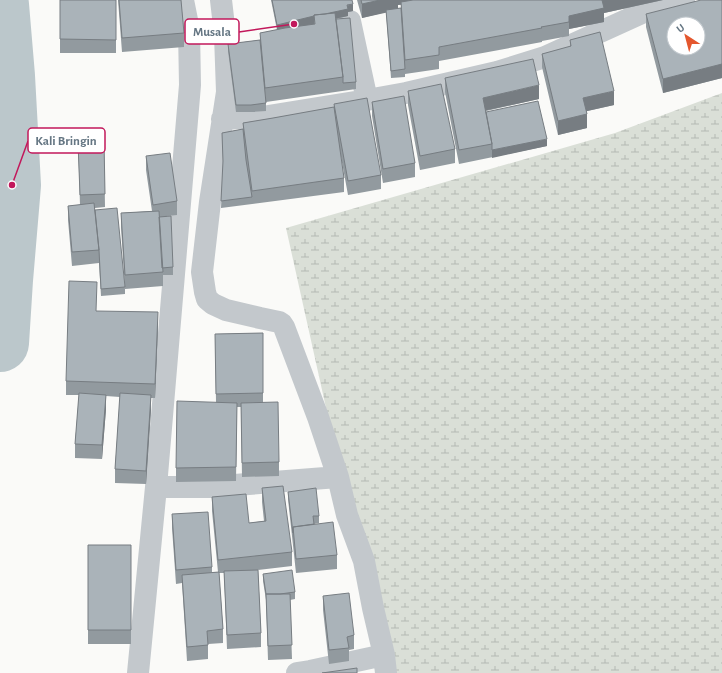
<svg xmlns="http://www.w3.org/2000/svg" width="722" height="673" viewBox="0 0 722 673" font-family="'Alegreya Sans',sans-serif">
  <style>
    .wetland { fill: url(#wetland-marsh) }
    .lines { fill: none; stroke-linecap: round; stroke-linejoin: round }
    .river { stroke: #bbc7cb; stroke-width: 58 }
    .street { stroke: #c3c8cc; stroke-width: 22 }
    .wall { fill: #929a9f; fill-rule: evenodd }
    .shaded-wall { fill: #777d82 }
    .building { fill: #aab3b9; stroke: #777d82; fill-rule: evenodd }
    .leader { fill: none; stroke: #c2185b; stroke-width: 1.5 }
    .callout-dot { fill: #c2185b; stroke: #fff; stroke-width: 1.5 }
    .callout { fill: #fff; stroke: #c2185b; stroke-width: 1.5 }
    .callout-label { font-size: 13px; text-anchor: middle; font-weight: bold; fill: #657683 }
  </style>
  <defs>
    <pattern id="wetland-marsh" width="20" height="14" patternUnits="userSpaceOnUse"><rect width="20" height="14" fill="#dadfd7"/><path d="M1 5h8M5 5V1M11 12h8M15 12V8" fill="none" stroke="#b4b9b4"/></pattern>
  </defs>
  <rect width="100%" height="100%" fill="#fafaf8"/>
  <path class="wetland" d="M722,93v580h-337l-99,-445 329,-95z"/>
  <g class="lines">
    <path class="river" d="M0,5l6,71 6,109 -8,95 -4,63"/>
    <path class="street" d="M221,0l4,35 2,57 -17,110 -8,70 3,20 2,7 6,5 13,6 34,8 19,4 3,2 2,3 34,90 20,60 9,38 17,46 9,47 11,47 2,18
      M350,21l17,79
      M222,119l40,-2 105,-17 39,-7 91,-21 48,-15 99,-45 40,-12
      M156,487h53l129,-10
      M138,673l18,-186 34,-402 -1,-55 -6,-30
      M297,673l13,-2 74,-16"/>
  </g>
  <path class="wall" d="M60,0h56v53h-56z
    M118,0h63l3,33v14l-62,5z
    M271,0h81l1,11 -5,1v4l-12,3 20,63v7l-90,13v9l-15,1h-15l-8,-61v-7l32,-4v-7l17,-3z
    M357,0h306l-59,13v9l-35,7v7l-27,5v1l-103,19v8l-34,5v-1v4l-14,1 -5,-66 -24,6zM398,5h3v3l-3,1z
    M722,0v78l-59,15 -17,-66v-13z
    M570,40l44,65 -27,6v17l-29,7 -16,-68v-13l28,-7z
    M445,78l94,21 -53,12v1l61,34 -88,18 -14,-72z
    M408,91l47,58v14l-35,7 -12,-65z
    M372,102l43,61v14l-32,6 -11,-67z
    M334,104l47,71v14l-33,6 -9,-49 5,32v14l-123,16 2,-43 -1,-32 21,-4v-6l91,-15z
    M104,141l1,66 -10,1v2l30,77v7l-24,2 -2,-33 -27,3 -4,-46v-14l12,-1 -2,-63z
    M146,156l31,45v14l-10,1 6,51v8h-10v11l-38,3 -4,-62v-14l31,-2 -6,-41z
    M96,311l62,15 -3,72h-4v11l-5,75 -31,-1v-14l5,-72 -14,-1v13l-4,50 -27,-1v-14l4,-49h-13v-14z
    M263,333v70l16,59v14l-37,1 -1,-70h-4l-1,74 -60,1v-14l40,-66 -1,-68z
    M262,488l30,64v14l-34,4 3,63v14l-34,2 -3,-76h-5l4,56v14l-15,1v15l-21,2 -5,-78 -6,1 -4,-56v-14l40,53v5h6l-6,-61v-14l37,26 15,-2 -2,-19z
    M288,492l31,24v7l-5,1 23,31v14l-41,4 -8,-74z
    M88,545h43v99h-43z
    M263,574l32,18v7l-5,1 2,59 -24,1 -2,-60 -3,-19z
    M323,596l31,39v14l-5,1v11l-20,3 -6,-54z"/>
  <path class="shaded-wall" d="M380,0h42l-24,5v5l-36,8v-14z
    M602,0h61l-59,13v9l-35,7v-13z
    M353,4v7l-5,1v4l-33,7 -1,-7z
    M314,16v8l-37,8v-7z
    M722,64v14l-59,15v-14z
    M539,85v14l-56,12v-13z
    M614,91v14l-31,7v-14z
    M587,114v14l-29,7v-14z
    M547,139v7l-55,12v-8z
    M158,312v14l-3,72v-14z
    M106,395v14l-4,50v-14z
    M151,395v14l-5,75v-13z"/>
  <path class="building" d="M60,0h56v40l-56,-1z
    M119,0h62l3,33 -62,5z
    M272,0h80l1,4 -6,1 1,4 -23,5 -11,1v1l-37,9z
    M361,0h19l-18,4z
    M413,0h189l2,8 -35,8v6l-28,5 1,1 -103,19v8l-34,5 -4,-58z
    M701,0h21v64l-59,15 -17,-65zM674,24h24v24h-24z
    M401,8l4,61 -14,2 -5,-61z
    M335,13l8,64 -78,11 -5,-55 25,-5 30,-4 -1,-9z
    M350,18l6,64 -13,1v-6l-7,-58z
    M600,32l14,59 -31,7 4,16 -29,7 -16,-67 29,-8 -1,-6z
    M260,40l6,63 -15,2h-15l-8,-61z
    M533,59l6,26 -56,13 9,46 -33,6 -14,-72z
    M441,84l14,65 -35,7 -12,-65z
    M404,96l11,67 -32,6 -11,-67z
    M367,98l14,77 -33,6 -14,-77z
    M538,101l9,38 -55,11v-6l-6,-32z
    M334,107l10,71 -92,13 -9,-68 30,-5z
    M243,129l3,31 6,37 -31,4 2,-40 -1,-28z
    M104,141l1,53 -25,1 -2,-53z
    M170,153l7,48 -24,4 -7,-49z
    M94,203l5,47 -27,2 -4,-46z
    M117,208l8,79 -24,2 -2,-39 -4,-40z
    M159,211l4,61 -38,3 -4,-62z
    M171,216l2,51 -11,1 -3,-51z
    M69,281l28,1 -1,29 62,1 -3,72 -89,-3z
    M263,333v60l-47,1 -1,-60z
    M79,393l27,2 -4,50 -27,-1z
    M120,393l31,2 -5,76 -31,-2z
    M177,401l60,2 -1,64 -60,1z
    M278,402l1,60 -37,1 -1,-60z
    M283,486l9,66 -74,8 -6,-63 34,-3 3,29 17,-2 -4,-33z
    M316,488l3,28h-6l1,8 -21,3v6l-5,-41z
    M208,512l4,55 -36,3 -4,-56z
    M333,522l4,33 -41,4 -3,-32z
    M88,545h43v85h-43z
    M258,570l3,63 -34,2 -3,-64z
    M292,570l3,22 -15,2h-14l-3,-20z
    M219,572l4,57 -16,2 1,14 -21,2 -5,-72z
    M349,593l5,42 -7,2 2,11 -20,2 -6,-54z
    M266,594h24l2,51 -24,1z
    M357,668v5h-35z"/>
  <path class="leader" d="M294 24L239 32M12 185L28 141"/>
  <g class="callout-dot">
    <circle cx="294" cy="24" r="4"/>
    <circle cx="12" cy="185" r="4"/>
  </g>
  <g class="callout">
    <rect x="185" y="19" width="54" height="25" rx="4"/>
    <rect x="28" y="128" width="77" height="25" rx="4"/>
  </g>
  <g class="callout-label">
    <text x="212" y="36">Musala</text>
    <text x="66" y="145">Kali Bringin</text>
  </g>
  <g transform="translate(686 36) rotate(324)"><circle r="19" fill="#ffffff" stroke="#c1c8cd"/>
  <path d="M0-3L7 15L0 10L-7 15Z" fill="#e4572e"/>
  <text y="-6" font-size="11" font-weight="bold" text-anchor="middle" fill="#657683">U</text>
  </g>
</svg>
